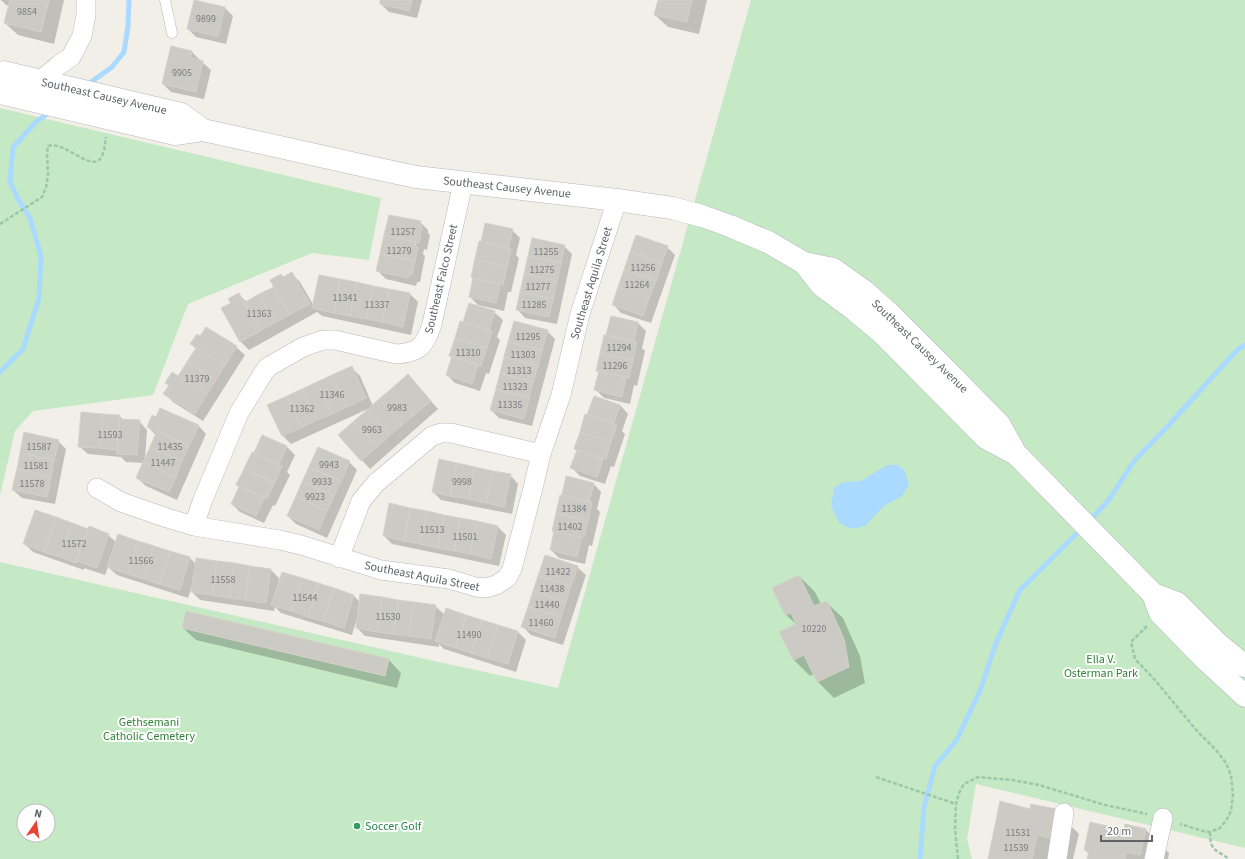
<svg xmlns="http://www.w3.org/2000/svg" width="1245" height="859" viewBox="0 0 1245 859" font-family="'Source Sans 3',sans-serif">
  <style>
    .green { fill: #c5e8c5; fill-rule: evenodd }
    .water { fill: #aadaff }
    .shadow { fill: #0003 }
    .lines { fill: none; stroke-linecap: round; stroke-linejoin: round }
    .stream { stroke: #aadaff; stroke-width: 5 }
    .building { fill: #cccac5; stroke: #d6d1c6 }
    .service-casing { stroke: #b5b8bc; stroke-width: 11 }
    .minor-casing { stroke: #b5b8bc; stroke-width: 20 }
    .tertiary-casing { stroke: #b5b8bc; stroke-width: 23 }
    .path { stroke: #9cc7a9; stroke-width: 2.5; stroke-dasharray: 4 2; stroke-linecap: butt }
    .service { stroke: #fff; stroke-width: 10 }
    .minor { stroke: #fff; stroke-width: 19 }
    .tertiary { stroke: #fff; stroke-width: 22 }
    .leisure-dot { fill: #2e9e5b; stroke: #fff; stroke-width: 1.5 }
    .labels { text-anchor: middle; stroke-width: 4; stroke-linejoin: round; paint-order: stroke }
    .number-label { font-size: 10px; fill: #7a7d7f }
    .street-label { font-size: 12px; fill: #5f6368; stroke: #fff }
    .park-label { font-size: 12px; fill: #348238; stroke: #fff }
    .leisure-label { font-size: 12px; fill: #27864d; stroke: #fff; text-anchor: start }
  </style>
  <rect width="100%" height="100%" fill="#f1efe8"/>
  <path class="green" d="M751,0h494v848l-269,-64 -9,55 5,20h-972v-297l434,99 124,27zM24,811h24v24h-24z
    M0,108l381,90 -12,62 -57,-7 -124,51 -35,91 -120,16 -18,20 -15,64z"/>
  <path class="water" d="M887,465h11l7,6 4,14 -7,11 -18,10 -19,20 -14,3 -12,-6 -8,-17 3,-18 9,-6 18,-1z"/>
  <path class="shadow" d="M1,0h63l-10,44 -36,-9 -13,-12 5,-17 -4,-1z
    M381,0h41l-5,18 -28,-6 -8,-8z
    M659,0h48l-8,34 -31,-7 -13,-12z
    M225,8l8,8 -7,28 -30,-7 -8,-8z
    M192,52l8,8v1l2,1 9,8 -7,29 -33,-7 -8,-8z
    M420,222l8,8v3l2,2 -3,15 -3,-1 -1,5 2,2 -5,26h-3l-1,4 -30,-7 -8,-8z
    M512,230l8,8 -4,17 3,3 -8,34h-3l-4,19 -26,-6 -8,-8 4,-18 -2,-2z
    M564,246l8,8 -15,70 -32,-6 -8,-9z
    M667,247l8,8 -24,68 -30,-10 -8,-9z
    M292,274l8,8 14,24 96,-12 8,8 -7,33 -89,-19 -5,-4 -68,38 -9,-9 -8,-38 7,-8 8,7 28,-15 9,-9z
    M494,312l9,8 -6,17 3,3 -11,34 -3,-1 -6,18 -25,-8 -8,-8 16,-52z
    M612,317l26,6 8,8 -4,17 3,3 -8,35 -3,-1 -4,19 -26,-6 -8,-8 4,-18 -3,-2z
    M547,331l8,8 -23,87 -33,-8 -8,-8z
    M201,337l35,10 9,8 -42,66 -30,-19 -8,-8 5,-8 -4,-3 13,-6 17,-28 -5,-5z
    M351,367l9,9 13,30 43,-22 22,25 -68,60 -31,-34 31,-27 -79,36 -8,-8 -14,-31z
    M620,405l8,9 -6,17 3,3 -11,33 -3,-1 -6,18 -25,-8 -8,-8 5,-17 -2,-2 13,-33z
    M119,416l5,4 15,1 8,9 -2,29 11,-24 -8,-8 50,-2 8,9 -29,66 -31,-14 -9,-8 7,-15 -18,-1 -5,-5 -33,-3 -9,-8z
    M262,436l25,11 8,8 -8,17 3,3 -15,31 -2,-1 -9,18 -24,-11 -8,-8 8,-17 -2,-2z
    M58,441l8,8 -11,55 -33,-6 -9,-8z
    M349,462l8,8 -30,68 -31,-14 -8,-8z
    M510,475l8,9 -6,30 -71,-14 -8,-8z
    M567,478l26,5 8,9 -4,17 3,3 -8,34 -3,-1 -4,19 -26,-6 -8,-8 4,-17 -2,-3z
    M498,527l8,8 -7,31 -107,-22 -8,-8z
    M88,530l20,5 8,7 2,-7 72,23 6,6 75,6 8,8 -1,5h1l4,-10 71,23 6,6 75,4 10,9 1,-5 72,22 8,8 -10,32 -72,-23 -5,-5v3l-74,-11 -8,-8 1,-6h-2l-4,13 -71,-22 -6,-6 -1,4 -74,-11 -8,-8 1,-6h-1l-4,12 -71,-23 -9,-8 -3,8 -21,-7v2l-51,-18 -8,-8z
    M577,567l9,8 -23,70 -32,-10 -8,-8z
    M799,576l16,16 6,12 5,-2 17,16 17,38 5,27 -31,15 -16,-16 -4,-8 -4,2 -16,-16 3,-35 -11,-10 -13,-27z
    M183,628l206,32 12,13 -4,15 -201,-48z
    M1031,810h24l24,24 -6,25h-85z
    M1146,830l23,23 -1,6h-80l1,-5 -4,-4 39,-19z"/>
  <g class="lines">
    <path class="stream" d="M87,85l25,-18 12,-15 4,-26 1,-26
      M0,372l23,-23 16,-51 2,-42 -11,-38 -12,-19 -8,-17 3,-35 23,-25 14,-10
      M1089,521l19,-20 26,-40 32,-33 72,-79 7,-4
      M920,859l4,-52 11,-41 21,-25 24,-50 16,-48 24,-53 62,-62"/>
  </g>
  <path class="building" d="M10,0h39l-8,32 -37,-9z
    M194,0l31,7 -7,30 -31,-8z
    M380,0h32l-3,11 -29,-7z
    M658,0h34l-5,22 -33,-7z
    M171,46l21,5 -1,7 12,3 -7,31 -34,-8z
    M389,215l32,6 -1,5h2l-3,17 -35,-8z
    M485,223l28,6 -5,19 -27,-6z
    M384,235l32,7 -1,5h3l-3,14 -35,-7z
    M636,235l32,11 -6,17 -32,-11z
    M532,238l33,7 -4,18 -33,-7z
    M479,241l32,8 -4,18 -32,-8z
    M630,252l32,11 -6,18 -32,-11z
    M380,254l35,7 -3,14 -3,-1 -1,4 -32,-7z
    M528,256l33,7 -4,18 -33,-7z
    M475,259l32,8 -4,18 -32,-8z
    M624,270l32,11 -7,17 -31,-11z
    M292,272l18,32 -21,11 -19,-35 11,-6 2,3z
    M524,274l33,7 -4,18 -33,-7z
    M319,275l21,4 -6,34 -22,-5z
    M473,278l27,6 -4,19 -27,-6z
    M340,279l16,3 -6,34 -16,-3z
    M356,282l17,4 -7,33 -16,-3z
    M373,286l16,3 -7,33 -16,-3z
    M274,287l15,28 -14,8 -16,-29z
    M618,287l31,11 -6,18 -31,-11z
    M389,289l21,4 -7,34 -21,-5z
    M520,292l33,7 -4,18 -33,-7z
    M239,293l21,38 -20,11 -19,-34 10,-5 -3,-4z
    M259,294l16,29 -15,8 -16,-28z
    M469,303l26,8 -6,19 -26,-8z
    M611,316l27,6 -4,19 -28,-6z
    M460,321l32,10 -5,17 -32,-10z
    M514,321l34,9 -6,20 -34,-8z
    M206,327l31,19 -12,19 -35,-21 7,-10 3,2z
    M604,335l33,7 -4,18 -33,-7z
    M455,338l32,10 -6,18 -32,-10z
    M508,342l34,8 -4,16 -34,-9z
    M196,348l29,17 -9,15 -29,-18z
    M600,353l33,7 -4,18 -33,-7z
    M452,356l26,9 -6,19 -26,-9z
    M504,357l34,9 -5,16 -33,-9z
    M187,362l29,18 -9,14 -29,-18z
    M352,366l14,32 -19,9 -15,-32z
    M599,371l27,6 -4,20 -28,-7z
    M172,372l35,22 -12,20 -32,-20 6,-9 -4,-2z
    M500,373l33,9 -4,16 -33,-9z
    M408,374l23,27 -17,14 -23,-26z
    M332,375l15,32 -15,7 -15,-32z
    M317,382l15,32 -15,6 -15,-31z
    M302,389l15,31 -15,7 -15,-31z
    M391,389l23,26 -12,10 -23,-26z
    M496,389l33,9 -5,21 -34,-9z
    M287,396l15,31 -20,9 -15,-31z
    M594,396l26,9 -6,18 -27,-8z
    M379,399l23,26 -13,11 -22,-26z
    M160,408l39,17 -10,21 -42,-19 5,-12 4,2z
    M367,410l22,26 -12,11 -23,-26z
    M81,412l22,2 -3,34 -22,-1z
    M103,414l17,1 -3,35 -17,-2z
    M585,414l32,11 -6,17 -31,-10z
    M119,419l21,1 -3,35 -20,-1z
    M354,421l23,26 -16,14 -23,-26z
    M157,431l32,15 -7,15 -32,-14z
    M24,432l35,8 -5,20 -34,-7z
    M580,432l31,10 -5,17 -32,-10z
    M262,435l25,11 -8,18 -25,-11z
    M150,447l32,14 -6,16 -33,-15z
    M318,447l32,14 -9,20 -32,-14z
    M577,450l26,9 -6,18 -27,-9z
    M252,452l30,14 -7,16 -31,-13z
    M20,453l34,7 -3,17 -34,-8z
    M439,459l18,4 -7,33 -18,-4z
    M143,462l33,15 -7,15 -33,-14z
    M457,463l18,4 -7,32 -18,-3z
    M309,467l32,14 -7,15 -32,-14z
    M475,467l18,4 -7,32 -18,-4z
    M17,469l34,8 -4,20 -35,-7z
    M244,469l31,13 -8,17 -31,-14z
    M493,471l18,3 -7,33 -18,-4z
    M566,476l28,7 -5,19 -27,-7z
    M302,482l32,14 -7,15 -31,-15z
    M239,487l25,11 -8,18 -25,-12z
    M560,495l32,7 -4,19 -32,-8z
    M296,496l31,15 -8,19 -32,-14z
    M389,503l21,5 -6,33 -21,-5z
    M410,508l17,3 -7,33 -16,-3z
    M35,510l21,7 -12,35 -21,-8z
    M427,511l17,4 -7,33 -17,-4z
    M556,513l32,8 -4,17 -32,-7z
    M444,515l16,3 -6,33 -17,-3z
    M56,517l16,6 -12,34 -16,-5z
    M460,518l17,3 -7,33 -16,-3z
    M477,521l21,5 -7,33 -21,-5z
    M72,523l16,6 -12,34 -16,-6z
    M89,526l20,8 -12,34 -21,-7z
    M554,531l27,7 -4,19 -27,-7z
    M118,534l20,7 -10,33 -21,-7z
    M138,541l16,5 -10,33 -16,-5z
    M154,546l16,5 -11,33 -15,-5z
    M170,551l20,6 -10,33 -21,-6z
    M545,555l33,11 -7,20 -33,-10z
    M196,558l21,3 -5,34 -21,-3z
    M217,561l17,2 -5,35 -17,-3z
    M234,563l16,3 -5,34 -16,-2z
    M250,566l21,3 -5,34 -21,-3z
    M282,572l20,6 -10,33 -21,-6z
    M799,575l15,31 13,-5 17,38 5,28 -32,15 -13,-27 -11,5 -14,-28 17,-8 -5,-11 -6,2 -13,-27z
    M538,576l33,10 -5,16 -33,-11z
    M302,578l16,5 -10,34 -16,-6z
    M318,583l16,5 -11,33 -15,-4z
    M334,588l20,7 -10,33 -21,-7z
    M533,591l33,11 -5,15 -33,-10z
    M360,594l22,3 -5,35 -21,-4z
    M382,597l16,3 -5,34 -16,-2z
    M398,600l16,2 -5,34 -16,-2z
    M414,602l22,3 -5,34 -22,-3z
    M528,607l33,10 -6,21 -34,-11z
    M446,608l20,7 -10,33 -21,-7z
    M186,611l203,48 -4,17 -203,-48z
    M466,615l16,5 -11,33 -15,-5z
    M482,620l16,5 -11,33 -16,-5z
    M498,625l20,6 -10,33 -21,-6z
    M1000,801l30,8 1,-5 25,5 -7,29 -12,-3 -5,24h-44z
    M1090,822l34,8 1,-6 21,5 -6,26 -14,-3 -1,7h-38l2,-8 -5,-1z"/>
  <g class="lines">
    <g class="service-casing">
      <path id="service" d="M165,0l7,33"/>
    </g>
    <g class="minor-casing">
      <path id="minor" d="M40,81l19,-16 12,-8 11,-21 4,-21v-15
        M97,488l24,14 46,16 27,8 86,14 21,5 80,25 68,9 27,8 10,1 10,-3 11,-7 5,-9 21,-81 8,-34 20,-59 19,-81 37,-114
        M194,526l8,-24 37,-89 25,-41 4,-5 35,-20 20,-7h12l61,14c23,-1 29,-8 36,-30l31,-141
        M339,558l22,-57 15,-18 56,-47 9,-3h10l90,21
        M1057,859l7,-46
        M1154,859l9,-41"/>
    </g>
    <g class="tertiary-casing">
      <path id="tertiary" d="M0,73l3,-1 178,42 22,16
        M0,93l175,41 28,-4 171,38 42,9 201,23 55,8 30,8 28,10 38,16 36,21 29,6 31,22 26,23 45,45 64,65 17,30 137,140 24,9 40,40 28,23
        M804,263l18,23 30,22 29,24 105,106 30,16
        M1153,594l7,19 46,47 39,36"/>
    </g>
    <path class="path" d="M0,224l42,-27 4,-9 2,-14 -1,-20 1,-8c17,-6 45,29 54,10 3,-6 3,-13 4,-19
      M1147,626l-16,16 4,17 20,21 42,51 19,19 10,13 5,12 2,19 -2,17 -5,10 -6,7 -10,4 -7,-1 -23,-7
      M876,777l80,27
      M1210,832c0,20 6,17 19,27
      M958,859l-3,-30 1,-25 3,-11 5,-9 14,-7 34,3 27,5 66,20 42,9"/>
    <use href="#service" class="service"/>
    <use href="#minor" class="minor"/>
    <use href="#tertiary" class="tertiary"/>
  </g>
  <circle class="leisure-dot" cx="357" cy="826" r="4"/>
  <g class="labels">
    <g class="number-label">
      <text x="27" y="15">9854</text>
      <text x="206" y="22">9899</text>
      <text x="182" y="76">9905</text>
      <text x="403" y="235">11257</text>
      <text x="399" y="254">11279</text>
      <text x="546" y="255">11255</text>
      <text x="643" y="271">11256</text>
      <text x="542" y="273">11275</text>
      <text x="637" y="288">11264</text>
      <text x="538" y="290">11277</text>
      <text x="345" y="301">11341</text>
      <text x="377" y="308">11337</text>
      <text x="534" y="308">11285</text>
      <text x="259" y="317">11363</text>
      <text x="528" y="340">11295</text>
      <text x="619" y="351">11294</text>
      <text x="468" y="356">11310</text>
      <text x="523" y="358">11303</text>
      <text x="615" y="369">11296</text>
      <text x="519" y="374">11313</text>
      <text x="197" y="382">11379</text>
      <text x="515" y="390">11323</text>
      <text x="332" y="398">11346</text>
      <text x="510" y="408">11335</text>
      <text x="397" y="411">9983</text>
      <text x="302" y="412">11362</text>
      <text x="372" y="433">9963</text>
      <text x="110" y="438">11593</text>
      <text x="39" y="450">11587</text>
      <text x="170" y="450">11435</text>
      <text x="163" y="466">11447</text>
      <text x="329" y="468">9943</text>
      <text x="36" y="469">11581</text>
      <text x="322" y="485">9933</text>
      <text x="462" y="485">9998</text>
      <text x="32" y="487">11578</text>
      <text x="315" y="500">9923</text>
      <text x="574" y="512">11384</text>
      <text x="570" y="530">11402</text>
      <text x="432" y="533">11513</text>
      <text x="465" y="540">11501</text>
      <text x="74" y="547">11572</text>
      <text x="141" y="564">11566</text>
      <text x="558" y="575">11422</text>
      <text x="223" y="583">11558</text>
      <text x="552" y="592">11438</text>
      <text x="305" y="601">11544</text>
      <text x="547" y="608">11440</text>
      <text x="388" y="620">11530</text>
      <text x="541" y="626">11460</text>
      <text x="814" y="632">10220</text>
      <text x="469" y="638">11490</text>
      <text x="1018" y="836">11531</text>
      <text x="1016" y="851">11539</text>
    </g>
    <g class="street-label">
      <text transform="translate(104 96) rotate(13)" y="4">Southeast Causey Avenue</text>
      <text transform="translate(507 187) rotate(6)" y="4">Southeast Causey Avenue</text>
      <text transform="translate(441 279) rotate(-77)" y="4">Southeast Falco Street</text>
      <text transform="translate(591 283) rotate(-73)" y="4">Southeast Aquila Street</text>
      <text transform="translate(920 346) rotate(44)" y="4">Southeast Causey Avenue</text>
      <text transform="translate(422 576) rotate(11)" y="4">Southeast Aquila Street</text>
    </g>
    <g class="park-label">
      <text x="1101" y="663">Ella V.<tspan x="1101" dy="14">Osterman Park</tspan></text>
      <text x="149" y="726">Gethsemani<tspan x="149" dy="14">Catholic Cemetery</tspan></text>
    </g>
    <g class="leisure-label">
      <text x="365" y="830">Soccer Golf</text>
    </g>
  </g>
  <g transform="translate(36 823) rotate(13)"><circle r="19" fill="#ffffff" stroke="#bfc1c3"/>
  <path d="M0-3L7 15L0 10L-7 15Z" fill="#ea4335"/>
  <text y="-6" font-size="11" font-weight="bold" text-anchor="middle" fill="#5f6368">N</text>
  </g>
  <path d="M1101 835v6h51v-6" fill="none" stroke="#5f6368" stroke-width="2"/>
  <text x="1107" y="835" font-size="12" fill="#5f6368" stroke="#ffffff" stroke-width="3" paint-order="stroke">20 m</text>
</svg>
